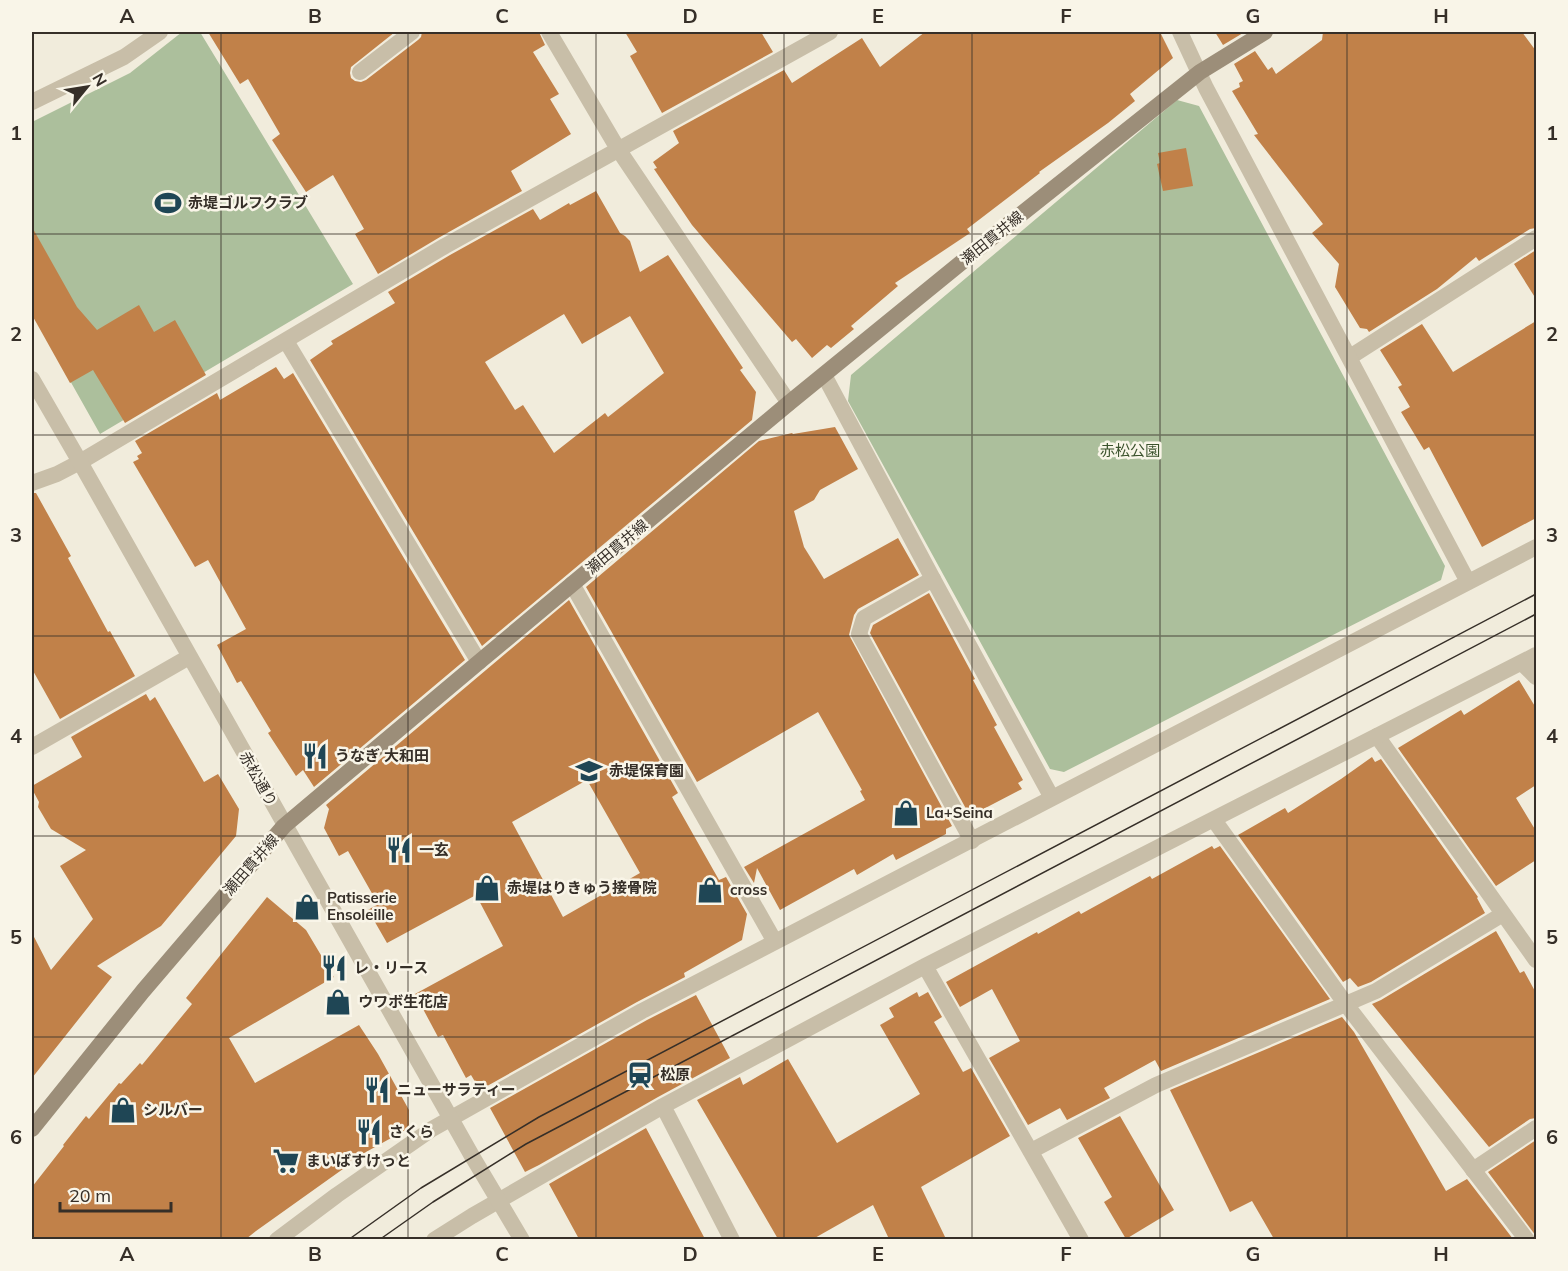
<svg xmlns="http://www.w3.org/2000/svg" width="1568" height="1271" viewBox="0 0 1568 1271" font-family="Mulish,'Noto Sans JP',sans-serif">
  <style>
    .green { fill: #acbf9c }
    .building { fill: #c18149; fill-rule: evenodd }
    .lines { fill: none; stroke-linecap: round; stroke-linejoin: round }
    .service { stroke: #c8bea8; stroke-width: 16 }
    .minor { stroke: #c8bea8; stroke-width: 16 }
    .tertiary { stroke: #c8bea8; stroke-width: 16 }
    .secondary { stroke: #9c8e79; stroke-width: 16 }
    .tram { stroke: #362f28; stroke-width: 1.5 }
    .grid { fill: none; stroke: #362f28; stroke-width: 1.5; stroke-opacity: 0.55 }
    .labels { text-anchor: middle; stroke-width: 5; stroke-linejoin: round; paint-order: stroke }
    .poi-label { font-size: 15px; font-weight: bold; fill: #362f28; stroke: #f9f5e8; text-anchor: start }
    .street-label { font-size: 15px; fill: #362f28; stroke: #f9f5e8 }
    .park-label { font-size: 15px; fill: #3c532d; stroke: #f9f5e8 }
    .neatline { fill: none; stroke: #362f28; stroke-width: 2 }
    .grid-label { font-size: 20px; text-anchor: middle; font-weight: bold; fill: #362f28 }
  </style>
  <rect width="100%" height="100%" fill="#f1ecdc"/>
  <path class="green" d="M182,32h18l153,252 -253,150 -68,-121v-191l98,-49z
    M1177,100l22,6 246,460 -4,14 -377,192 -14,-3 -202,-368 3,-26z"/>
  <path class="building" d="M208,32h187l-44,35 -1,6 1,5 4,3 6,1 5,-2 52,-40 3,-3 1,-5h117l6,13 -12,7 26,42 -9,5 21,35 -60,37 11,20 -82,46 -62,37 -23,-40 9,-5 -31,-54 -27,17 -34,-52 8,-6 -32,-55 -8,5z
    M625,32h136l12,20 -111,61 -32,-57 7,-4z
    M925,32h235l13,26 -43,36 5,7 -27,22 -69,49 1,1 -73,56 3,4 -75,50 3,3 -47,40 3,3 -23,19 -4,-3 -15,13 -16,-19 -4,3 -100,-117 -38,-56 3,-1 -4,-6 26,-19 -6,-12 111,-61 8,13 70,-45 18,29z
    M1215,32h27l1,1 -20,12z
    M1323,32h199l14,19v177l-6,1 -51,32 -3,-4 -39,32 -68,43 -2,-3 -7,-1 -25,-41 4,-23 -27,-31 11,-9 -69,-89 4,-1 -26,-43 8,-4 -1,-4 4,-2 -9,-17 21,-13 13,19 4,-3 4,7 46,-34z
    M1186,148l7,38 -30,5 -6,-27 3,-1 -2,-10z
    M596,191l24,42 5,3 5,5 10,31 28,-17 75,113 -3,2 16,22 -4,28 -270,226 -172,-286 23,-16 -2,-3 64,-38 -7,-11 62,-37 83,-46 7,11 29,-17 1,2zM564,314l18,30 48,-28 34,57 -56,44 -3,-4 -51,40 -31,-48 -8,5 -30,-48z
    M32,227l45,80 20,23 42,-25 15,27 21,-12 31,55 -81,48 -32,-53 -23,13 -38,-68z
    M1536,250v49l-22,-35z
    M1536,321v197l-54,29 -53,-100 -5,3 -23,-38 9,-5 -12,-20 4,-2 -22,-35 42,-26 31,48z
    M276,367l8,12 9,-6 172,287 -151,127 -11,-17 -7,6 -28,-43 3,-2 -30,-50 -4,2 -20,-38 29,-16 -38,-69 -13,7 -62,-105 6,-3 -2,-3 5,-3 -7,-12 82,-48 3,7z
    M835,427l23,42 -38,21 -6,10 -20,11 10,36 20,32 74,-41 21,37 -61,34 -4,6 -5,20 103,191 -6,3v5l-50,26 -3,-6 -36,21 -3,-6 -74,41 -23,-42 -3,15 -10,-16 121,-67 -5,-9 2,-1 -44,-78 -121,70 -111,-195 173,-146 33,-8 1,1z
    M32,493h4l35,63 -3,2 40,74 2,-1 25,45 -75,43 -28,-50z
    M929,593l46,86 -2,1 24,45 -3,2 29,53 -5,3 4,6 -52,27 -100,-183 3,-8z
    M569,600l109,193 -6,4 47,83 7,-3 21,37 -5,26 -58,33 1,4 -48,25 -157,88 -9,-15 -5,3 -23,-43 -5,2 -23,-43 88,-48 -27,-51 -89,48 -19,-33 10,-6 -30,-53 -9,5 -15,-28 5,-19 -3,-4zM587,780l53,93 -77,44 -51,-95z
    M1519,680l17,28v77l-20,13 20,33v29l-40,26 -98,-138 63,-38 3,5z
    M146,694l4,7 5,-4 49,85 14,-8 21,35 -3,27 -75,90 -64,40 15,11 -80,101v-145l19,37 42,-51 -33,-53 26,-16 -35,-21 -13,-22 1,-5 -7,-13v-3l50,-29 -11,-20z
    M1372,757l3,5 6,-3 97,138 -1,1 8,15 -114,69 -13,5 -8,-9 -7,4 -105,-147 47,-27 3,5 53,-34z
    M1212,846l2,3 6,-3 110,153 -169,72 -6,-11 -51,28 6,10 -43,22 -7,-12 -32,17 -39,-67 31,-17 -28,-52 -32,18 -14,-25 91,-50 1,2 41,-23 2,3 69,-38 2,3z
    M267,897l39,33 28,47 -105,61 26,45 104,-58 19,29 31,56v18l-68,38 2,3 -87,62 -10,8h-214v-52l32,-41 -1,-1 23,-29 3,3 30,-36 2,1 19,-21 2,2 50,-61 -6,-6z
    M1496,931l24,42 4,-2 12,22v125l-6,1 -41,28 -117,-143 9,-4z
    M917,992l2,5 9,-5 14,25 -8,5 29,50 8,-4 39,68 -89,51 25,52h-57l-16,-34 -60,34h-35l-81,-139 43,-23 3,8 45,-26 49,84 83,-49 -40,-69 14,-8 -5,-9z
    M696,995l34,63 -72,39 -119,68 -14,7 -35,-64 157,-88z
    M1342,1017l12,15 92,159 21,-12 46,60h-239l-22,-38 -22,11 -60,-122z
    M1120,1116l54,94 -48,29 -22,-37 8,-5 -34,-59z
    M646,1128l59,111h-126l-30,-55z
    M1536,1140v96l-48,-64z"/>
  <g class="lines">
    <path class="service" d="M360,72l52,-40
      M286,341l193,321
      M1350,357l186,-119
      M933,579l-69,39 -5,16 113,207
      M1377,736l159,224
      M32,747l157,-90
      M1031,1151l125,-66 220,-94 127,-77
      M1473,1170l63,-42"/>
    <path class="minor" d="M549,32l69,117 171,254
      M1180,32l26,56 262,494
      M32,102l92,-45 36,-25
      M824,375l109,204 119,219
      M32,483l25,-9 23,-12 365,-216 385,-214
      M572,584l203,358
      M1522,663l14,14
      M1214,820l131,183 182,237
      M925,966l156,274
      M663,1106l69,134
      M277,1240l60,-45 95,-66 210,-118 894,-464
      M434,1240l38,-24 191,-110 262,-140 611,-311"/>
    <path class="tertiary" d="M32,379l48,83 392,694 50,84"/>
    <path class="secondary" d="M32,1129l111,-138 141,-165 195,-164 310,-259 211,-172 200,-159 65,-40"/>
    <path class="tram" d="M348,1240l73,-52 118,-71 997,-523
      M379,1240l54,-38 93,-58 1010,-530"/>
  </g>
  <path class="grid" d="M221,32v1208M408,32v1208M596,32v1208M784,32v1208M972,32v1208M1160,32v1208M1347,32v1208M32,234h1504M32,435h1504M32,636h1504M32,836h1504M32,1037h1504"/>
  <defs>
    <g id="stadium-bare" transform="scale(2.07)"><path d="M0-5a6.5 5 0 1 0 0 10a6.5 5 0 1 0 0-10ZM-3.5-1.8h7v3.6h-7Z" fill="#1f4655" stroke="#f9f5e8" stroke-width="2.5" paint-order="stroke"/></g>
    <g id="restaurant-bare" transform="scale(2.07)"><path d="M-5-6h1v4h1v-4h1v4h1v-4h1v5L-1.5 .5V6h-2V.5L-5-1ZM5-6V6H3V1.5H1.5Q1.5-4 5-6Z" fill="#1f4655" stroke="#f9f5e8" stroke-width="2.5" paint-order="stroke"/></g>
    <g id="school-bare" transform="scale(2.07)"><path d="M0-5L7-2L0 1L-7-2ZM-4 1L0 2.5L4 1V4Q0 6-4 4Z" fill="#1f4655" stroke="#f9f5e8" stroke-width="2.5" paint-order="stroke"/></g>
    <g id="shop-bare" transform="scale(2.07)"><path d="M-5-2.5h2.3a2.7 3.5 0 0 1 5.4 0H5L5.5 6h-11ZM-1.5-2.5h3a1.5 2.3 0 0 0-3 0Z" fill="#1f4655" stroke="#f9f5e8" stroke-width="2.5" paint-order="stroke"/></g>
    <g id="station-bare" transform="scale(2.07)"><path d="M-3-6H3Q5-6 5-4V2Q5 4 3 4L4.5 6H3L1.5 4h-3L-3 6H-4.5L-3 4Q-5 4-5 2V-4Q-5-6-3-6ZM-3.5-4v3h7v-3ZM-3.5 1v1.5H-2V1ZM2 1v1.5H3.5V1Z" fill="#1f4655" stroke="#f9f5e8" stroke-width="2.5" paint-order="stroke"/></g>
    <g id="supermarket-bare" transform="scale(2.07)"><path d="M-6-5.5h2.5l.6 2H6L4.5 2H-2.5L-4.4-4H-6ZM-1.5 3.2a1.3 1.3 0 1 0 .1 0ZM3 3.2a1.3 1.3 0 1 0 .1 0Z" fill="#1f4655" stroke="#f9f5e8" stroke-width="2.5" paint-order="stroke"/></g>
  </defs>
  <g fill-rule="evenodd">
    <use href="#stadium-bare" x="168" y="203"/>
    <use href="#restaurant-bare" x="315" y="756"/>
    <use href="#school-bare" x="589" y="771"/>
    <use href="#shop-bare" x="906" y="813"/>
    <use href="#restaurant-bare" x="399" y="850"/>
    <use href="#shop-bare" x="487" y="888"/>
    <use href="#shop-bare" x="710" y="890"/>
    <use href="#shop-bare" x="307" y="907"/>
    <use href="#restaurant-bare" x="334" y="968"/>
    <use href="#shop-bare" x="338" y="1002"/>
    <use href="#station-bare" x="640" y="1075"/>
    <use href="#restaurant-bare" x="377" y="1090"/>
    <use href="#shop-bare" x="123" y="1110"/>
    <use href="#restaurant-bare" x="369" y="1132"/>
    <use href="#supermarket-bare" x="286" y="1161"/>
  </g>
  <g class="labels">
    <g class="poi-label">
      <text x="188" y="208">赤堤ゴルフクラブ</text>
      <text x="335" y="761">うなぎ 大和田</text>
      <text x="609" y="776">赤堤保育園</text>
      <text x="926" y="818">La+Seina</text>
      <text x="419" y="855">一玄</text>
      <text x="507" y="893">赤堤はりきゅう接骨院</text>
      <text x="730" y="895">cross</text>
      <text x="327" y="903">Patisserie<tspan x="327" dy="17">Ensoleille</tspan></text>
      <text x="354" y="973">レ・リース</text>
      <text x="358" y="1007">ウワボ生花店</text>
      <text x="660" y="1080">松原</text>
      <text x="397" y="1095">ニューサラティー</text>
      <text x="143" y="1115">シルバー</text>
      <text x="389" y="1137">さくら</text>
      <text x="306" y="1166">まいばすけっと</text>
    </g>
    <g class="street-label">
      <text transform="translate(992 238) rotate(-39)" y="5">瀬田貫井線</text>
      <text transform="translate(617 547) rotate(-40)" y="5">瀬田貫井線</text>
      <text transform="translate(258 779) rotate(61)" y="5">赤松通り</text>
      <text transform="translate(251 865) rotate(-49)" y="5">瀬田貫井線</text>
    </g>
    <g class="park-label">
      <text x="1130" y="456">赤松公園</text>
    </g>
  </g>
  <rect width="1568" height="1271" fill="none" stroke="#f9f5e8" stroke-width="66"/>
  <g transform="translate(87 87) rotate(60)" stroke="#f9f5e8" stroke-width="4.5" paint-order="stroke">
  <path d="M0-4.5L10 22L0 15L-10 22Z" fill="#362f28"/>
  <text y="-9" font-size="16" font-weight="bold" text-anchor="middle" fill="#362f28">N</text>
  </g>
  <path d="M60 1202v9h111v-9" fill="none" stroke="#362f28" stroke-width="3"/>
  <text x="69" y="1202" font-size="18" fill="#362f28" stroke="#f9f5e8" stroke-width="4.5" paint-order="stroke">20 m</text>
  <rect x="33" y="33" width="1502" height="1205" class="neatline"/>
  <g class="grid-label">
    <text x="127" y="23">A</text>
    <text x="315" y="23">B</text>
    <text x="502" y="23">C</text>
    <text x="690" y="23">D</text>
    <text x="878" y="23">E</text>
    <text x="1066" y="23">F</text>
    <text x="1253" y="23">G</text>
    <text x="1441" y="23">H</text>
    <text x="16" y="140">1</text>
    <text x="1552" y="140">1</text>
    <text x="16" y="341">2</text>
    <text x="1552" y="341">2</text>
    <text x="16" y="542">3</text>
    <text x="1552" y="542">3</text>
    <text x="16" y="743">4</text>
    <text x="1552" y="743">4</text>
    <text x="16" y="944">5</text>
    <text x="1552" y="944">5</text>
    <text x="16" y="1144">6</text>
    <text x="1552" y="1144">6</text>
    <text x="127" y="1261">A</text>
    <text x="315" y="1261">B</text>
    <text x="502" y="1261">C</text>
    <text x="690" y="1261">D</text>
    <text x="878" y="1261">E</text>
    <text x="1066" y="1261">F</text>
    <text x="1253" y="1261">G</text>
    <text x="1441" y="1261">H</text>
  </g>
</svg>
